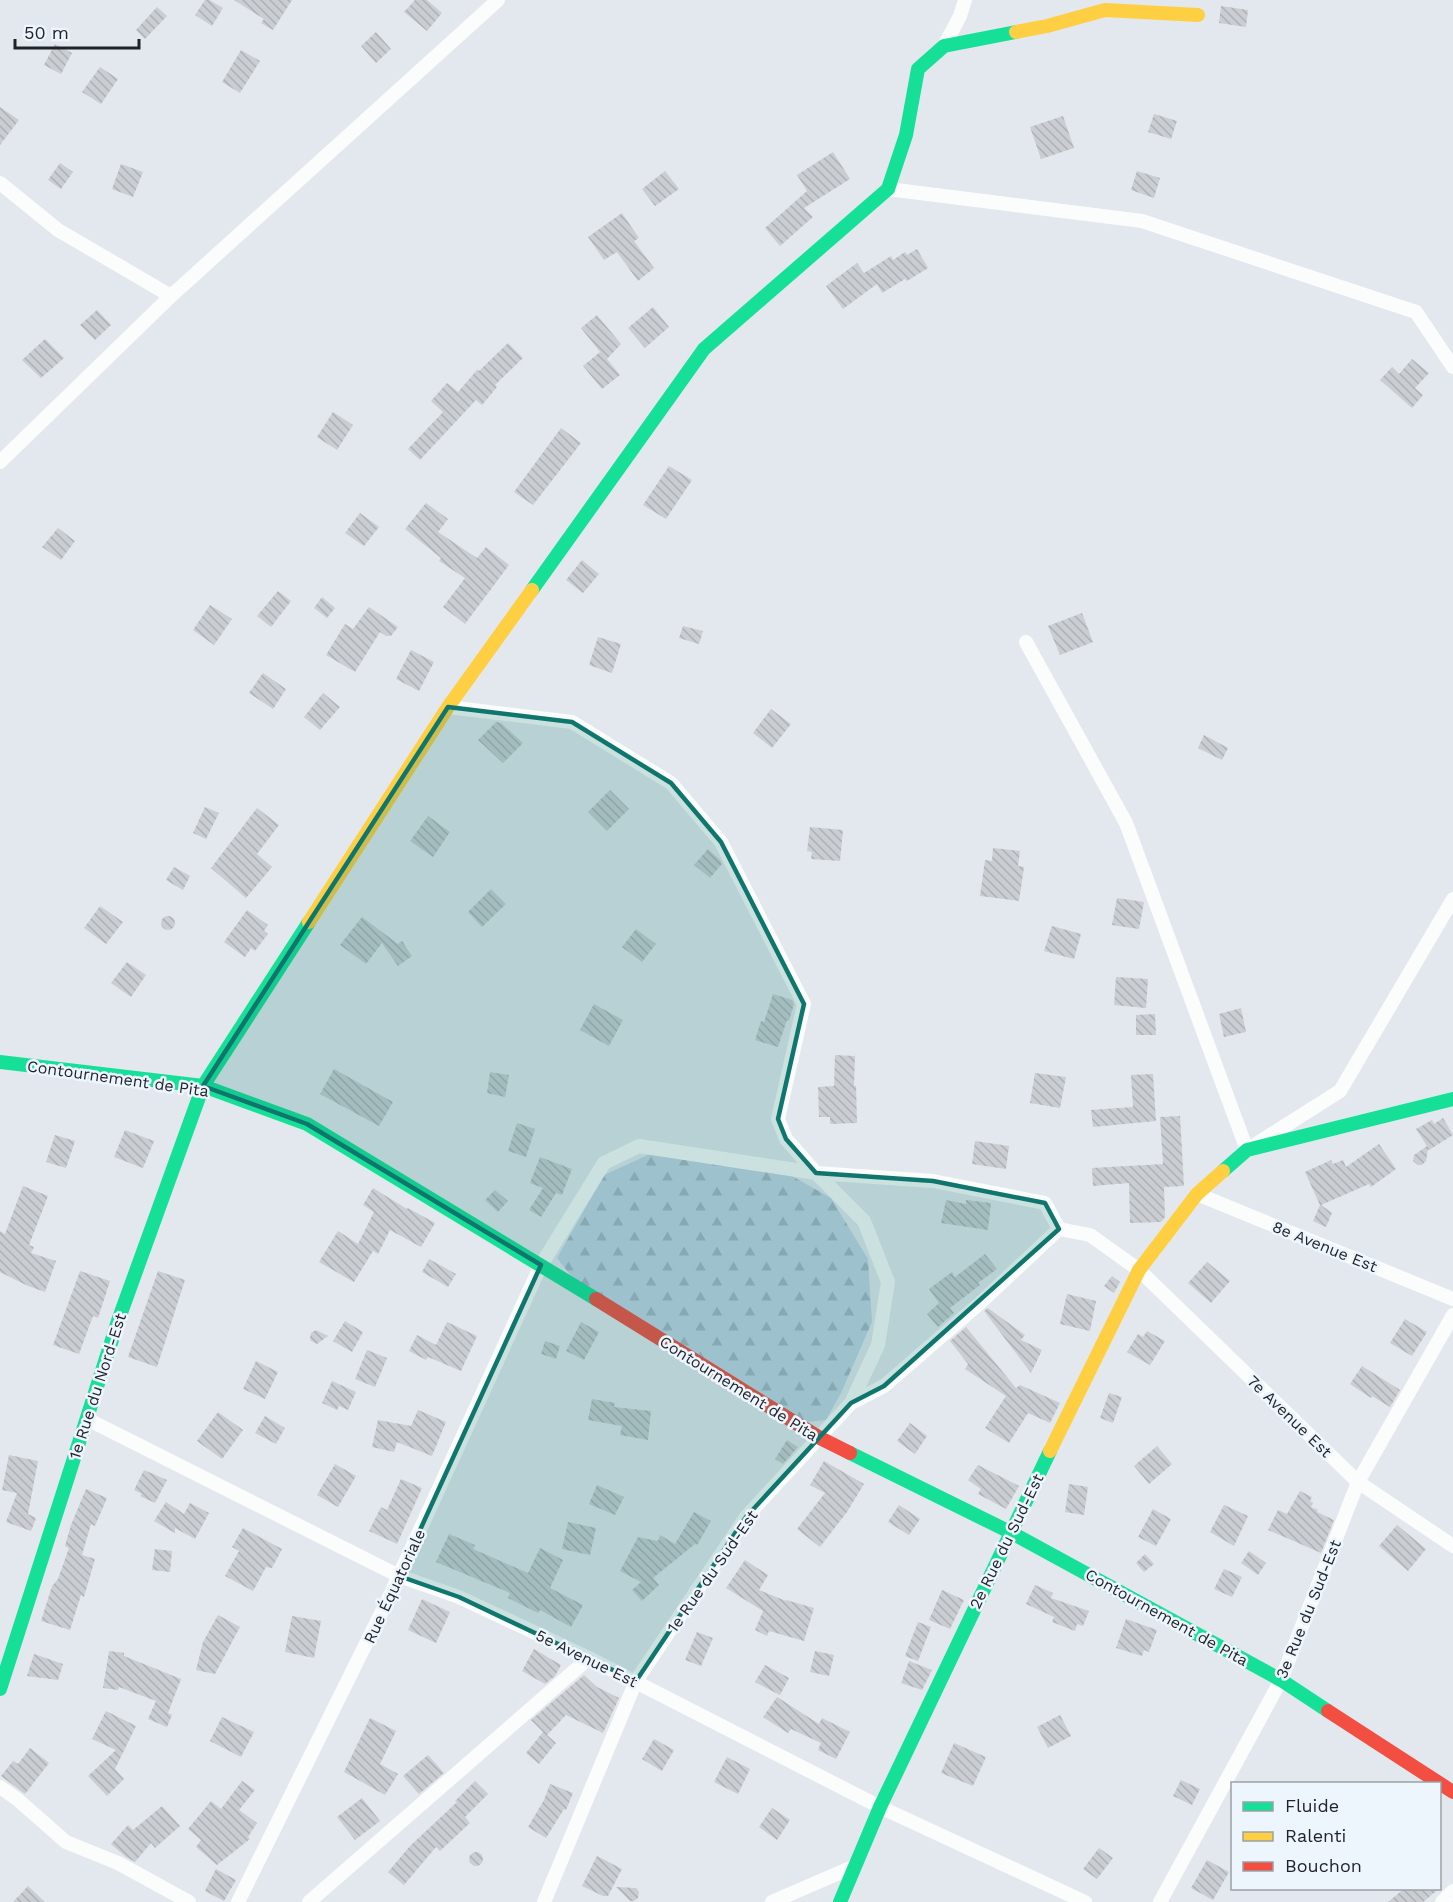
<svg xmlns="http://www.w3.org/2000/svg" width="1453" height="1902" viewBox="0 0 1453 1902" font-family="'Work Sans',sans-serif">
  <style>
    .forest { fill: url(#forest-firs) }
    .building { fill: url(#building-back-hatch) }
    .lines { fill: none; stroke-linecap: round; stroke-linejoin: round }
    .street { stroke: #fbfcfc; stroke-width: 14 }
    .fast { stroke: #16e098; stroke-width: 14 }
    .slow { stroke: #ffcf43; stroke-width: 14 }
    .jam { stroke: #f24e42; stroke-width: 14 }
    .marked { fill: #0f766e; fill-opacity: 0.2; stroke: #0f766e; stroke-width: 4.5; stroke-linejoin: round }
    .labels { text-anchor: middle; stroke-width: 5; stroke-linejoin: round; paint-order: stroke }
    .street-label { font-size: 16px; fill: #1f2226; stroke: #edf5fd }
  </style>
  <defs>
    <pattern id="forest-firs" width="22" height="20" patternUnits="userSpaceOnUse" patternTransform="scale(1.5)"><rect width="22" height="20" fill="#c2d4e6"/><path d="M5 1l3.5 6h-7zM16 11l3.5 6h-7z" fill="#a6b6c5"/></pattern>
    <pattern id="building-back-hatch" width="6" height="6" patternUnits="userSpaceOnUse" patternTransform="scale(1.5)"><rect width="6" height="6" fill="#caced3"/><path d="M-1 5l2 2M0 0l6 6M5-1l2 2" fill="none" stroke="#adb1b5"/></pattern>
  </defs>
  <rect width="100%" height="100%" fill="#e3e8ee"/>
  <path class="forest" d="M652,1153l138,22 41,23 37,61 4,63 -31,71 -15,27 -18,2 -236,-145 -15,-19 47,-83z"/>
  <path class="building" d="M205,0h4l14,8 -11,18 -17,-11z
    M234,0h58l-19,30 -12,-7 3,-4z
    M415,0h12l15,13 -15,18 -23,-19z
    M1221,6l27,4 -2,17 -27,-4z
    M157,7l10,9 -22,23 -9,-9z
    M376,32l15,17 -15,14 -15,-17z
    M55,44l17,9 -11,21 -17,-9z
    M241,50l19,11 -20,32 -18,-11z
    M100,67l18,12 -17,25 -19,-12z
    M0,107l19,13 -19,25z
    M1154,114l23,7 -6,18 -23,-7z
    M1063,116l11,32 -33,11 -11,-32z
    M833,152l17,27 -46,29 9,9 -33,29 -15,-18 42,-37 -10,-16z
    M60,163l13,9 -12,17 -13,-9z
    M121,164l22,8 -10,25 -21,-8z
    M665,171l14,18 -24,17 -13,-17z
    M1137,171l23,7 -6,20 -23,-8z
    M622,213l17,25 -5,3 20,27 -16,13 -21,-29 -13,8 -16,-23z
    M917,249l11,19 -21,13 -2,-2 -23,14 -5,-9 -34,25 -17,-23 31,-23 7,10 27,-17 2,4 12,-8 2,3z
    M653,307l16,20 -24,21 -17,-20z
    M97,310l14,15 -16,15 -15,-15z
    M597,315l24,29 -14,15 13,16 -18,14 -19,-23 17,-14 -19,-24z
    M45,339l19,19 -23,20 -19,-18z
    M508,343l15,15 -28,27 2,2 -15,18 -6,-5 -56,60 -12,-11 35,-37 -12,-11 16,-18 11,9 19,-22 2,1z
    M1412,359l17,14 -14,15 8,7 -11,13 -32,-28 12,-13 7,7z
    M333,412l20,13 -16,25 -20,-13z
    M561,428l20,15 -48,62 -19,-13z
    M669,466l23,14 -26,39 -23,-14z
    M426,503l22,16 -10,13 39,26 9,-11 23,18 -44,59 -22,-17 22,-29 -26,-17 2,-3 -36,-29z
    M360,513l19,14 -15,19 -19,-13z
    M58,528l17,13 -14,19 -19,-13z
    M582,560l17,14 -16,19 -17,-13z
    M278,591l13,10 -20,26 -14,-11z
    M322,597l13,11 -8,10 -13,-10z
    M210,605l22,14 -18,26 -21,-15z
    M369,607l29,20 -7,9h-5l-6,-4 -25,40 -29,-17 19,-31 8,5z
    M1082,613l11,29 -33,13 -12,-29z
    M683,626l20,5 -4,13 -20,-6z
    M598,637l23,7 -9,29 -23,-8z
    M411,650l23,12 -15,29 -23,-12z
    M263,673l23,16 -13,20 -24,-16z
    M323,693l17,14 -20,23 -16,-13z
    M771,709l20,15 -19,24 -19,-15z
    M496,722l5,1 22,20 -20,20 -25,-23z
    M1204,735l24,13 -6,12 -24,-12z
    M610,790l19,19 -22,22 -19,-19z
    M205,807l14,6 -13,26 -13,-6z
    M257,808l22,17 -22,29 15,13 -26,31 -35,-30z
    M428,816l22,16 -17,25 -23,-16z
    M810,827l33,3 -3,31 -29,-2 1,-7 -5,-1z
    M993,848l27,3 -2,15 6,1 -5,34 -39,-5 5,-36 7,1z
    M708,849l12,11 2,4 -12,14 -16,-13z
    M174,867l16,9 -7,14 -17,-10z
    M491,889l15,15 -24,23 -14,-15z
    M1117,898l27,4 -5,27 -27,-4z
    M100,906l23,16 -17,22 -22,-16z
    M247,910l21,15 -4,6 4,3 -13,17 -4,-3 -6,9 -21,-15z
    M161 923a7 7 0 1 1 14 0a7 7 0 1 1-14 0Z
    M362,917l36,27 4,-3 10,15 -14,10 -16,-23 -16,21 -26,-19z
    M1052,926l29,8 -7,25 -30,-8z
    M636,929l20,15 -14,18 -20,-15z
    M127,962l19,13 -15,22 -20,-14z
    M1116,977l32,2 -2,29 -32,-3z
    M773,994l19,6 2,4 -5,17 -2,-1 -9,27 -23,-7 6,-19 3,1z
    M594,1004l29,16 -14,26 -29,-16z
    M1241,1008l5,24 -22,5 -5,-23z
    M1155,1014l1,21h-20v-20z
    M835,1055l20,1 -1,30h2l1,37 -27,1v-7h-11l-1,-30 16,-1z
    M334,1069l59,33 -14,24 -59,-32z
    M490,1072l19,3 -4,22 -18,-4z
    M1035,1073l31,4 -6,31 -30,-5z
    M1153,1074l3,47 -63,6 -2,-17 42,-3 -2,-32z
    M1180,1116l4,70 -20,1 1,30 -4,5 -31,1 -1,-40 -36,3 -1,-18 71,-4 -3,-47z
    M1443,1118l10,17 -24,15 -1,-1 -2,12 -4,4h-4l-5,-4 1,-6 13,-9 -11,-17 16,-9 2,4z
    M517,1123l18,6 -9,28 -18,-6z
    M125,1130l29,11 -11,27 -29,-11z
    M55,1135l20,6 -9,27 -20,-6z
    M975,1141l34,5 -3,23 -34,-5z
    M1379,1144l17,25 -25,18 -2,-3 -48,21 11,8 -6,14 -13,-6 7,-16 -15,-33 26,-12 2,4 10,-4 3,7z
    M540,1157l32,12 -10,26 -6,-2 -15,24 -12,-7 14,-22 -13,-5z
    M23,1186l25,10 -19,49 5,2 -3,6 25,8 -11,31 -17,-6 -28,-14v-41l5,3z
    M373,1188l34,21 1,-1 27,15 -14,24 -31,-17 -12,24 -5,-3 -19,31 -35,-20 19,-31 20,13 16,-32 -11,-7z
    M495,1190l13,11 -10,11 -13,-12z
    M946,1200l20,4v-4l25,3 -3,27 -47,-7z
    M985,1254l12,15 -19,14 2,2 -30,23 4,5 -16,14 -11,-13 12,-11 -10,-14 23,-17 3,5z
    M429,1259l27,15 -8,13 -26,-15z
    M1207,1262l23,19 -19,22 -23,-20z
    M80,1271l30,10 -12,37 -5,-2 -14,38 -26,-9z
    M158,1271l27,9 -28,87 -29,-10z
    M1112,1276l8,6 -6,11 -10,-7z
    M1067,1294l29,7 -6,30 -30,-7z
    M988,1308l37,27 -4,5 21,10 -11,23 -47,-62z
    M1405,1319l22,13 -15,24 -22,-13z
    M345,1321l18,11 -11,20 -19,-11z
    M447,1322l30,14 -16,35 -33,-14 -2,3 -17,-9 8,-16 19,10z
    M581,1322l18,10 -15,28 -18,-9z
    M966,1327l50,61 4,-3 40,18 -10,20 -22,-10 -19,30 -24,-15 21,-32 -41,-27 3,-5 -18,-23z
    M316,1330l12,6 -11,8 -6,-3 -1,-3 1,-5z
    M1147,1331l18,10 -15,24 -23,-13 11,-18 5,3z
    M545,1341l15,5 -4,13 -15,-5z
    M367,1350l20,8 -12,29 -20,-8z
    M256,1361l22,11 -13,27 -22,-10z
    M1362,1366l38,24 -10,17 -18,-11 -1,2 -21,-14z
    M332,1381l24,11 -8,18 -9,-4 -2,4 -15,-7z
    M1109,1393l13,4 -9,26 -13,-5z
    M592,1399l23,4 -1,4 37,4 -3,29 -28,-5 2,-9 -34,-6z
    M418,1410l28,12 -14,34 -35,-14 -3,10 -22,-5 6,-27 33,6z
    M218,1412l25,18 -21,29 -25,-18z
    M265,1416l20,12 -9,16 -21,-11z
    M910,1423l17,13 -12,18 -18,-13z
    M787,1440l11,7 -15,17 -8,-5z
    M1157,1446l15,18 -23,20 -15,-18z
    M9,1455l29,6 -10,53 8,4 -5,13 -25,-9 11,-29 -15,-3z
    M824,1461l40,23 -17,28 -27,35 -23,-18 28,-36 -15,-8z
    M335,1464l21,12 -18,31 -21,-12z
    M978,1465l41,21 -13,23 -28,-15 3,-5 -13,-9z
    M144,1470l23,10 -12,23 -15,-7 2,-2 -8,-4z
    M401,1479l21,9 -25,56 -28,-13 12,-24 6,3z
    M1069,1484l19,3 -4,28 -19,-3z
    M597,1485l27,12 -9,18 -26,-11z
    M86,1489l21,9 -12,28 -4,-2 -9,31 13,4 -11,38 -3,-2 -11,35 -29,-9 11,-35 6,-7 11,-31 -4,-2 6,-21z
    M1300,1491l12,6 -2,4 3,2 -2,4 7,3 -1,2 17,8 -13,33 -53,-23 10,-20 9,4z
    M166,1502l18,12 6,-11 19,10 -14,26 -20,-11v5l-21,-12z
    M899,1505l21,14 -11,16 -21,-13z
    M1224,1505l24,11 -14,30 -24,-14z
    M1153,1509l18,10 -15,27 -18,-9z
    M694,1512l17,9 -14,24 -2,-1 -42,34 6,7 -17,16 -10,-11 9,-8 -21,-11 18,-34 20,4 2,-6 15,9z
    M568,1522l28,6 -6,27 -28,-6z
    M1397,1525l29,24 -18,22 -29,-25z
    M243,1528l39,21 -10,19 -6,-1 -13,24 -28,-15 14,-25 -7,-4z
    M449,1534l26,11 -2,4 55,24 12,-25 23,12 -13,28 33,17 -12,22 -31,-17 -2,3 -30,-15 2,-5 -74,-31z
    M155,1549l17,2 -2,21 -18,-2z
    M1249,1551l17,12 -8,12 -17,-12z
    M1145,1554l9,10 -10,8 -8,-9z
    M745,1560l23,15 -9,15 27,11v-1l28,8 -10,33 -35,-10 -2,5 -12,-6 8,-19 -37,-23z
    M1224,1569l18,8 -10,20 -18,-8z
    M1035,1585l18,8 -2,5 38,13 -6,15 -6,-2 -2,7 -23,-9 2,-5 -28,-13z
    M942,1590l22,10 -14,29 -21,-9z
    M422,1599l28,13 -14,31 -28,-13z
    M218,1615l22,12 -25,47 -19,-4 7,-28z
    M292,1616l29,5 -7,37 -29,-6z
    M1126,1619l31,11 -8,22 -5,-2 -2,6 -26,-8z
    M918,1622l13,5 -13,34 -13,-5z
    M697,1632l16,6 -12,28 -16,-6z
    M534,1649l27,16 -6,11 -10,8 -23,-13z
    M109,1651l15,2v3l57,23 -13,34 4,2 -5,12 -19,-8 8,-18 -37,-14 -1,3 -15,-2z
    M815,1651l19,4 -5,21 -19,-4z
    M34,1654l29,10 -5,16 -31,-4z
    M909,1661l23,9 -10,20 -21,-7z
    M765,1665l24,13 -9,17 -25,-13z
    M584,1675l13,12 22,11 -16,35 -37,-18 -19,20 9,8 -17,21 -13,-11 17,-21 -12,-12z
    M777,1697l42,27 3,-6 28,14 -14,27 -18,-9 3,-7 -30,-14 -3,4 -25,-16z
    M106,1711l30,15 -21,43 9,10 -17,17 -19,-20 28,-26 -24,-11z
    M1060,1715l11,21 -23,12 -11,-21z
    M222,1717l32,15 -13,25 -31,-16z
    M370,1718l26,13 -16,33 18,10 -13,21 -41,-23z
    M654,1739l20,11 -12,21 -20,-12z
    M954,1743l32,14 -13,29 -32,-13z
    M30,1748l19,15 -24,31 -24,-18 12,-15 5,3z
    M428,1755l16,18 -25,21 -16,-18z
    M727,1757l23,12 -12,25 -24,-12z
    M1181,1780l19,9 -8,16 -19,-9z
    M242,1781l13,9 -16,20 18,13 -9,14 2,2 -33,26 -21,-18 5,-7 -13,-11 23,-28 10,8z
    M475,1781l13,13 -23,23 5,6 -30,28 -4,-4 -32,38 -16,-13 22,-26 47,-44 -2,-1z
    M550,1784l23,9 -7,17 -2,-1 -18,29 -18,-11 16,-27z
    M362,1798l18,23 -25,19 -18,-23z
    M162,1806l18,20 -25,22 -4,-5 -16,19 -9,-5 -15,-13 17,-19 5,5z
    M772,1808l18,12 -13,20 -18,-13z
    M1099,1848l14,10 -16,21 -14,-10z
    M469 1859a7 7 0 1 1 14 0a7 7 0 1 1-14 0Z
    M597,1856l25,13 -14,27h-5l-21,-10z
    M1207,1860l22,12 -16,28 -22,-12z
    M216,1869l20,11 -12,21 -19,-10z
    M28,1886l17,16h-32z
    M616,1887l20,1 3,4 -1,6 -4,3h-4z
    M1405,1888h35l-17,14h-35z"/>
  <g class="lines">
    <path class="street" d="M944,46l16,-30 5,-16
      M0,183l58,47 113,66
      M888,189l254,32 274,91 37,55
      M0,462l171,-166 327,-296
      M1026,642l100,181 121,327 93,-59 113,-192
      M448,707l124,15 99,61 50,59 83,162 -26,115 8,20 30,34 48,48 24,61 -10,63 -27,58 -105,114 -110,164 -92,221
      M1197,1194l256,105
      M851,1403l33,-17 96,-83 79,-74 31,6 49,35 219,212 95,64
      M87,1419l312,157 60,21 130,61 291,149 205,95
      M0,1787l17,12 49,43 52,21 71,39
      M238,1902l154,-311 149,-326 63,-102 35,-17 177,27 117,8 112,22 14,26
      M309,1902l280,-244
      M772,1902l83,-36
      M1160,1902l121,-222 77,-198 95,-167
      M1442,1902l11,-11"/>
    <path class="fast" d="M532,590l172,-241 184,-160 18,-54 12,-66 26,-23 72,-14
      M0,1062l203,24 104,38 289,175
      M1223,1171l24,-21 206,-51
      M850,1453l160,79 271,148 47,31
      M0,1689l118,-368 85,-235 106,-164
      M840,1902l40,-95 170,-356"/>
    <path class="slow" d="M1016,32l31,-6 58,-16 93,5
      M309,922l139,-215 84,-117
      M1050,1451l89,-181 58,-76 26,-23"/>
    <path class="jam" d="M596,1299l224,139 30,15
      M1328,1711l125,81"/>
  </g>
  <path class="marked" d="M448,707l124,15 99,61 50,59 83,162 -26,115 8,20 30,34 117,8 112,22 14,26 -175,157 -33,17 -105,114 -110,164 -177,-84 -60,-21 142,-311 -234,-141 -104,-38z"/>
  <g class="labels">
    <g class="street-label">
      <text transform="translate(118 1078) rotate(8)" y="6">Contournement de Pita</text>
      <text transform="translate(1325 1246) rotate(22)" y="6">8e Avenue Est</text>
      <text transform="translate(97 1386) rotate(-72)" y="6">1e Rue du Nord-Est</text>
      <text transform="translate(739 1388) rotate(32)" y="6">Contournement de Pita</text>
      <text transform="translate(1290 1416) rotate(44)" y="6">7e Avenue Est</text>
      <text transform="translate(1006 1541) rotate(-64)" y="6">2e Rue du Sud-Est</text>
      <text transform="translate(712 1571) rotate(-55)" y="6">1e Rue du Sud-Est</text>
      <text transform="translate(394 1586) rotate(-65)" y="6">Rue Équatoriale</text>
      <text transform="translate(1308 1609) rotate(-68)" y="6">3e Rue du Sud-Est</text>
      <text transform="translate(1167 1617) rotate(29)" y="6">Contournement de Pita</text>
      <text transform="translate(587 1658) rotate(26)" y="6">5e Avenue Est</text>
    </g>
  </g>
  <rect x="1231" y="1782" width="210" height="108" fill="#edf5fd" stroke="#9ba1a7" stroke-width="1.5"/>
  <rect x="1243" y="1802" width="30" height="9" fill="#16e098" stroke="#9ba1a7" stroke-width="1.5"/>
  <text x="1285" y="1812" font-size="18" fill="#1f2226">Fluide</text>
  <rect x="1243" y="1832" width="30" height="9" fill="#ffcf43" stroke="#9ba1a7" stroke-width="1.5"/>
  <text x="1285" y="1842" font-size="18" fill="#1f2226">Ralenti</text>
  <rect x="1243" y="1862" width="30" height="9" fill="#f24e42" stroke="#9ba1a7" stroke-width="1.5"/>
  <text x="1285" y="1872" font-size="18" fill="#1f2226">Bouchon</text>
  <path d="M15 39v9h124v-9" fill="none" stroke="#1f2226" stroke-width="3"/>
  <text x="24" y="39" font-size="18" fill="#1f2226" stroke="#edf5fd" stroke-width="4.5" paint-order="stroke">50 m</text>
</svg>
